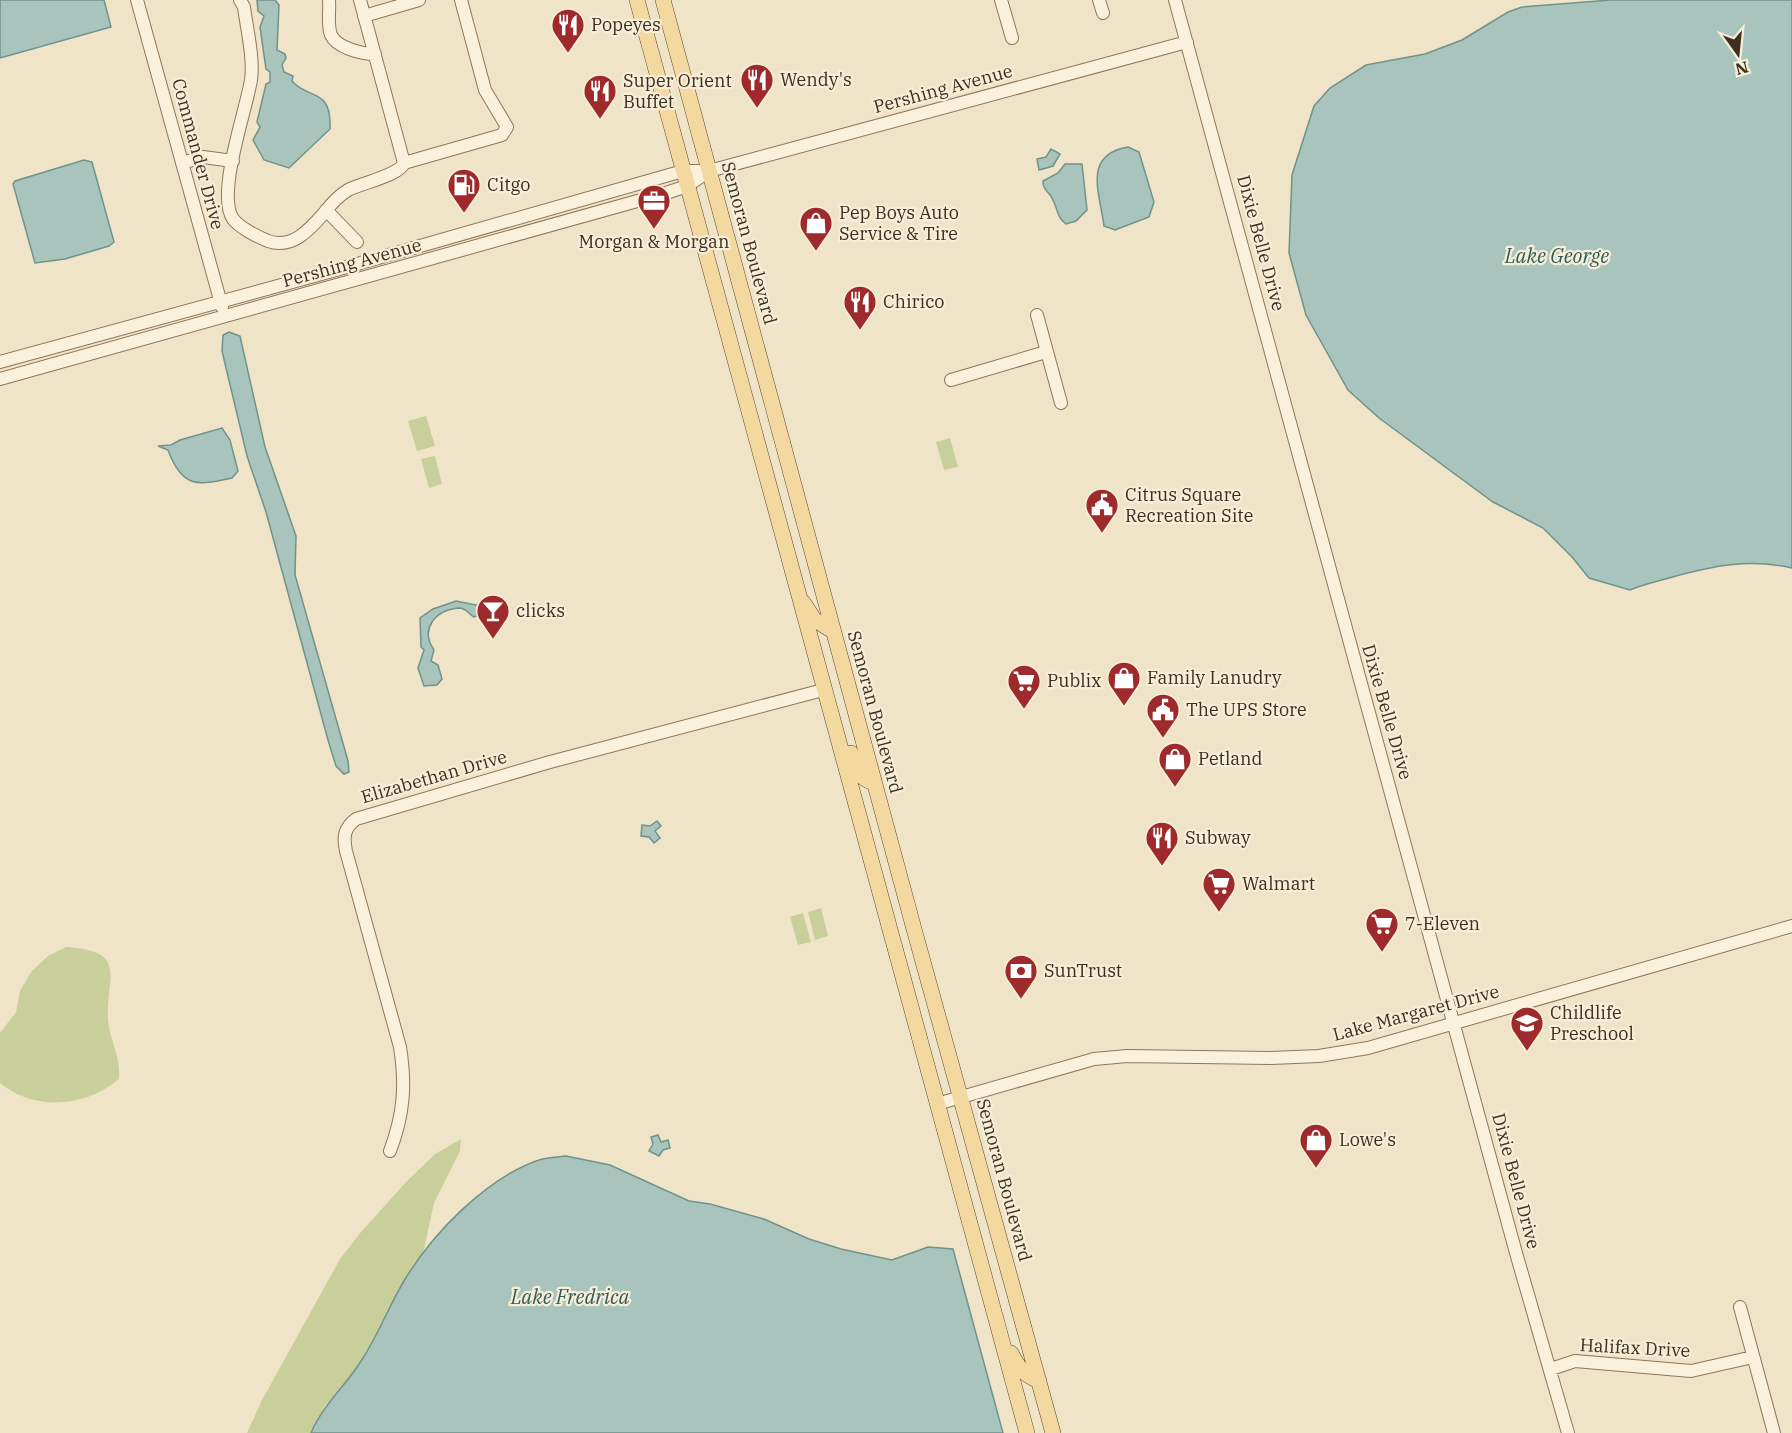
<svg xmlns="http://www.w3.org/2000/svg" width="1792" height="1433" viewBox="0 0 1792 1433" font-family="'IBM Plex Serif',serif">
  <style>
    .green { fill: #c9cf9b }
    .water { fill: #a9c4bc; stroke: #6f938a; stroke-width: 1.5 }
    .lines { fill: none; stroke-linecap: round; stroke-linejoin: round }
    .minor-casing { stroke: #8d765c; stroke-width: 14 }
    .major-casing { stroke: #5b4430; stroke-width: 16 }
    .minor { stroke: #faf1dc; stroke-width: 12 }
    .major { stroke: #f3d9a0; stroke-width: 15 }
    .labels { text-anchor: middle; stroke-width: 4.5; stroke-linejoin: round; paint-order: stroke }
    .poi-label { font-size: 18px; fill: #3d2e20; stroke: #f7eed8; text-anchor: start }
    .street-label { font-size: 18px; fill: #3d2e20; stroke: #f7eed8 }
    .water-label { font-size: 20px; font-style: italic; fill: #2f5d5a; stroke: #f7eed8 }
  </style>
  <rect width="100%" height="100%" fill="#f0e4c8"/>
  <path class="green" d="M426,416l9,30 -18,5 -9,-30z
    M950,438l8,29 -14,3 -8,-28z
    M435,456l7,28 -13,4 -8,-29z
    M821,908l7,28 -13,4 -7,-28z
    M803,913l8,29 -13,3 -8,-28z
    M66,947c63,4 40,29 42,72 1,21 13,36 11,60 -33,28 -84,33 -119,4v-50l16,-21 4,-21 11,-19 17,-16z
    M461,1139l-1,12 -26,52 -11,51 -18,25 -40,76 -11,18 -29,33 -14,27h-64l15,-33 78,-141 21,-27 45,-50 29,-28z"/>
  <path class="water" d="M0,0h104l7,27 -111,31z
    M257,0h18l4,5 -2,45 8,4 1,4 -4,7 2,7 9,4 -1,5c16,19 40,6 38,48l-41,39 -25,-8 -11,-20 7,-13 -3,-5 9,-38 4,-2v-10l-4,-3 -6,-42 4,-11 -6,-5z
    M1611,0h181v568c-43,-10 -81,-2 -123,10 -14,4 -25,6 -39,12l-41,-12 -17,-21 -29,-29 -50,-26 -114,-84 -31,-28 -42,-75 -17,-62 3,-78 22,-69 16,-18 36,-23 59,-11 37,-14 46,-28 14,-5z
    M1128,147l11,5 15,50 -5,15 -34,13 -11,-4c-4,-33 -22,-71 24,-79z
    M1051,149l9,5 -7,12 -14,4 -2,-11 9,-2z
    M84,160l8,2 22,80 -5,4 -44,13 -30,4 -22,-79 2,-3z
    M1065,164h17l5,46 -11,11 -10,3c-10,-7 -8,-16 -14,-26 -4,-7 -9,-8 -9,-17l15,-8z
    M229,332l11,4 25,111 31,89 -1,39 53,186 1,11 -5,2 -8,-8 -8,-26 -62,-228 -19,-56 -25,-105 1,-16z
    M222,428l8,12 8,31 -6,7c-35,8 -50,10 -64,-28l-10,-4 13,-1 9,-5z
    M488,599l14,3v12l-6,2 -7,-4 -15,5c-6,-3 -7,-9 -15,-9 -25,2 -39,22 -25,42l-3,11 7,4 4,14 -5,6 -13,1 -6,-18 6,-18 -3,-3 -1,-29 13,-9 23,-8 20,4z
    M657,821l4,5 -6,5 5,7 -6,5 -5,-6 -8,-1 1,-11 8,1z
    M658,1135l3,7 7,-2 2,8 -7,2 -4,6 -10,-5 4,-7 -2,-7z
    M566,1156l44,9 79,36 21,3 54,15 45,20 32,10 51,11 36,-13 25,2 50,184h-692c12,-29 36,-48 52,-75 16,-25 26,-52 41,-77 28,-47 82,-103 135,-121 8,-3 18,-3 27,-4z"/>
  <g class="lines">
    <g class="minor-casing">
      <path id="minor" d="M137,0l85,307
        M240,0l4,7c3,23 10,51 7,73 -5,31 -35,114 -18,139 7,9 25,18 35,22 25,9 43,-13 57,-29 6,-8 15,-17 23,-22 14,-7 52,-15 56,-27l98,-28 5,-8 -22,-37 -24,-90
        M329,0c1,10 -2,25 2,35 6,13 31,19 44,19
        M360,0l44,163
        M1001,0l11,38
        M1099,0l4,13
        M1175,0l341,1253 52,180
        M364,16l55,-16
        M182,163l21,-6 30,4
        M326,210l31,32
        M1037,315l24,88
        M0,362l336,-92 347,-99h26l478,-129
        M0,379l666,-186 21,-7 22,-15
        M951,380l95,-28
        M937,1104l157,-45 33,-3 144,2 48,-2 49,-8 424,-122
        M390,1151c14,-37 16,-66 10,-104l-54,-196c-3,-14 -2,-23 10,-32l194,-57 273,-72
        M1740,1307l34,126
        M1551,1369l24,-8 116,10 62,-14"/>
    </g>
    <g class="major-casing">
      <path id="major" d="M637,0l390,1433
        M663,0l251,929 139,504
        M803,602l11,17 20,13
        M851,753c4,16 7,25 23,30
        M1011,1353c7,14 13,22 28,28"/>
    </g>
    <use href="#minor" class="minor"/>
    <use href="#major" class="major"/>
  </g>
  <defs>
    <g id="restaurant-pin" transform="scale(1.725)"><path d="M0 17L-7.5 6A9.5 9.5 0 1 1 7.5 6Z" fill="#9e2a2b" stroke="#f7eed8"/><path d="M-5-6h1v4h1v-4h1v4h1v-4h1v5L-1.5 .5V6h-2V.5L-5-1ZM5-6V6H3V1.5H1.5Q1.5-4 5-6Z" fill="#fff"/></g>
    <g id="fuel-pin" transform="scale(1.725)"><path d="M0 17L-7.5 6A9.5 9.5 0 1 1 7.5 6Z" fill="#9e2a2b" stroke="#f7eed8"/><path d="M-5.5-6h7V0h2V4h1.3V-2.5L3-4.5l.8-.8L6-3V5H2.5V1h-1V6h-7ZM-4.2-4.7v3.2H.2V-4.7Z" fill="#fff"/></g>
    <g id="office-pin" transform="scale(1.725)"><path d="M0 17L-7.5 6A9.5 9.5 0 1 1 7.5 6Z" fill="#9e2a2b" stroke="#f7eed8"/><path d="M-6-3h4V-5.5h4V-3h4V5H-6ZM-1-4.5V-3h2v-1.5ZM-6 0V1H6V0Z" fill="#fff"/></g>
    <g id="shop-pin" transform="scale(1.725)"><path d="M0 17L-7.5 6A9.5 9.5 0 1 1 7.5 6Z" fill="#9e2a2b" stroke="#f7eed8"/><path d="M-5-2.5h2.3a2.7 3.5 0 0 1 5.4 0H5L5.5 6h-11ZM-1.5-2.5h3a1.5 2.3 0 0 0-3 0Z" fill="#fff"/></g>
    <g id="civic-pin" transform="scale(1.725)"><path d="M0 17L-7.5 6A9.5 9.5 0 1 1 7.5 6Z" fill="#9e2a2b" stroke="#f7eed8"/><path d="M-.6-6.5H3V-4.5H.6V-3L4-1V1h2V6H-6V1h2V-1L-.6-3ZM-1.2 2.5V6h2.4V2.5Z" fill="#fff"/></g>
    <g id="bar-pin" transform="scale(1.725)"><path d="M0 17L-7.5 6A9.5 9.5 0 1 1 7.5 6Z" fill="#9e2a2b" stroke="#f7eed8"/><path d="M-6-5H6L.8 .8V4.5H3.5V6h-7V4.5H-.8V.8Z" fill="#fff"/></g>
    <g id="supermarket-pin" transform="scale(1.725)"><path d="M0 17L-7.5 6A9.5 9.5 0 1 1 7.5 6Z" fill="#9e2a2b" stroke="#f7eed8"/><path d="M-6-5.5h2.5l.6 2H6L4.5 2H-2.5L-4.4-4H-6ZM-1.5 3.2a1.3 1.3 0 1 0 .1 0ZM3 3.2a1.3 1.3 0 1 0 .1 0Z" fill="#fff"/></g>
    <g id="bank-pin" transform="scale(1.725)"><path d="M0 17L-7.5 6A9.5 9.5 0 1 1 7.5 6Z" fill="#9e2a2b" stroke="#f7eed8"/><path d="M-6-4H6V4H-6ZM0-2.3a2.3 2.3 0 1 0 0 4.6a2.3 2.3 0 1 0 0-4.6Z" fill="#fff"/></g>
    <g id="school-pin" transform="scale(1.725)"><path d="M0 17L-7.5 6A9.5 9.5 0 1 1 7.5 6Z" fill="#9e2a2b" stroke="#f7eed8"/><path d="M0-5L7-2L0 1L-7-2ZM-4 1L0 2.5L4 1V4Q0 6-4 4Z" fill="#fff"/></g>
  </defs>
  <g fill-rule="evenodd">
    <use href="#restaurant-pin" x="568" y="25"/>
    <use href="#restaurant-pin" x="757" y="80"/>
    <use href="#restaurant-pin" x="600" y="91"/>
    <use href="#fuel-pin" x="464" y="185"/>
    <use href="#office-pin" x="654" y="201"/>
    <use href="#shop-pin" x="816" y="223"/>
    <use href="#restaurant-pin" x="860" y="302"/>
    <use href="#civic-pin" x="1102" y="505"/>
    <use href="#bar-pin" x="493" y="611"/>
    <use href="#shop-pin" x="1124" y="678"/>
    <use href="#supermarket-pin" x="1024" y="681"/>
    <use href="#civic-pin" x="1163" y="710"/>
    <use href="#shop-pin" x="1175" y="759"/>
    <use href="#restaurant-pin" x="1162" y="838"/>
    <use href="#supermarket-pin" x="1219" y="884"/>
    <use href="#supermarket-pin" x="1382" y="924"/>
    <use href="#bank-pin" x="1021" y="971"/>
    <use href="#school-pin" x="1527" y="1023"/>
    <use href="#shop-pin" x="1316" y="1140"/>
  </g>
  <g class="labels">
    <g class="poi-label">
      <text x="591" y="31">Popeyes</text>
      <text x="780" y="86">Wendy's</text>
      <text x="623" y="87">Super Orient<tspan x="623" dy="21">Buffet</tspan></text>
      <text x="487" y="191">Citgo</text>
      <text x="839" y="219">Pep Boys Auto<tspan x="839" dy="21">Service &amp; Tire</tspan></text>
      <text x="654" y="248" text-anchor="middle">Morgan &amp; Morgan</text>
      <text x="883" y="308">Chirico</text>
      <text x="1125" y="501">Citrus Square<tspan x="1125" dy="21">Recreation Site</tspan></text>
      <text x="516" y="617">clicks</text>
      <text x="1147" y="684">Family Lanudry</text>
      <text x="1047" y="687">Publix</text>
      <text x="1186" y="716">The UPS Store</text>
      <text x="1198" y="765">Petland</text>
      <text x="1185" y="844">Subway</text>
      <text x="1242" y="890">Walmart</text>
      <text x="1405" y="930">7-Eleven</text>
      <text x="1044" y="977">SunTrust</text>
      <text x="1550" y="1019">Childlife<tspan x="1550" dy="21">Preschool</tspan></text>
      <text x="1339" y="1146">Lowe's</text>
    </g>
    <g class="street-label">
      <text transform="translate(943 89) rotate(-15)" y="6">Pershing Avenue</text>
      <text transform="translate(198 154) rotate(75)" y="6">Commander Drive</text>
      <text transform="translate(749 243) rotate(75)" y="6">Semoran Boulevard</text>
      <text transform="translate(1261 243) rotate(75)" y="6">Dixie Belle Drive</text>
      <text transform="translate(352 263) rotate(-15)" y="6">Pershing Avenue</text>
      <text transform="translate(875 712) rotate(75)" y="6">Semoran Boulevard</text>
      <text transform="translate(1387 712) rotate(74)" y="6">Dixie Belle Drive</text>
      <text transform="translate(434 777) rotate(-16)" y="6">Elizabethan Drive</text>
      <text transform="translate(1416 1013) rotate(-15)" y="6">Lake Margaret Drive</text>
      <text transform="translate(1004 1180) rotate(75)" y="6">Semoran Boulevard</text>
      <text transform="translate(1516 1181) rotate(75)" y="6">Dixie Belle Drive</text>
      <text transform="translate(1635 1348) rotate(3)" y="6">Halifax Drive</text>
    </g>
    <g class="water-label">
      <text x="1557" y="263">Lake George</text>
      <text x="570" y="1304">Lake Fredrica</text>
    </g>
  </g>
  <g transform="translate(1738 54) rotate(165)" stroke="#f7eed8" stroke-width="4.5" paint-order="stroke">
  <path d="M0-4.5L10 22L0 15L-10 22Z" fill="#3d2e20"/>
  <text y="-9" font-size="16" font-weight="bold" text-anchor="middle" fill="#3d2e20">N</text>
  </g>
</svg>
